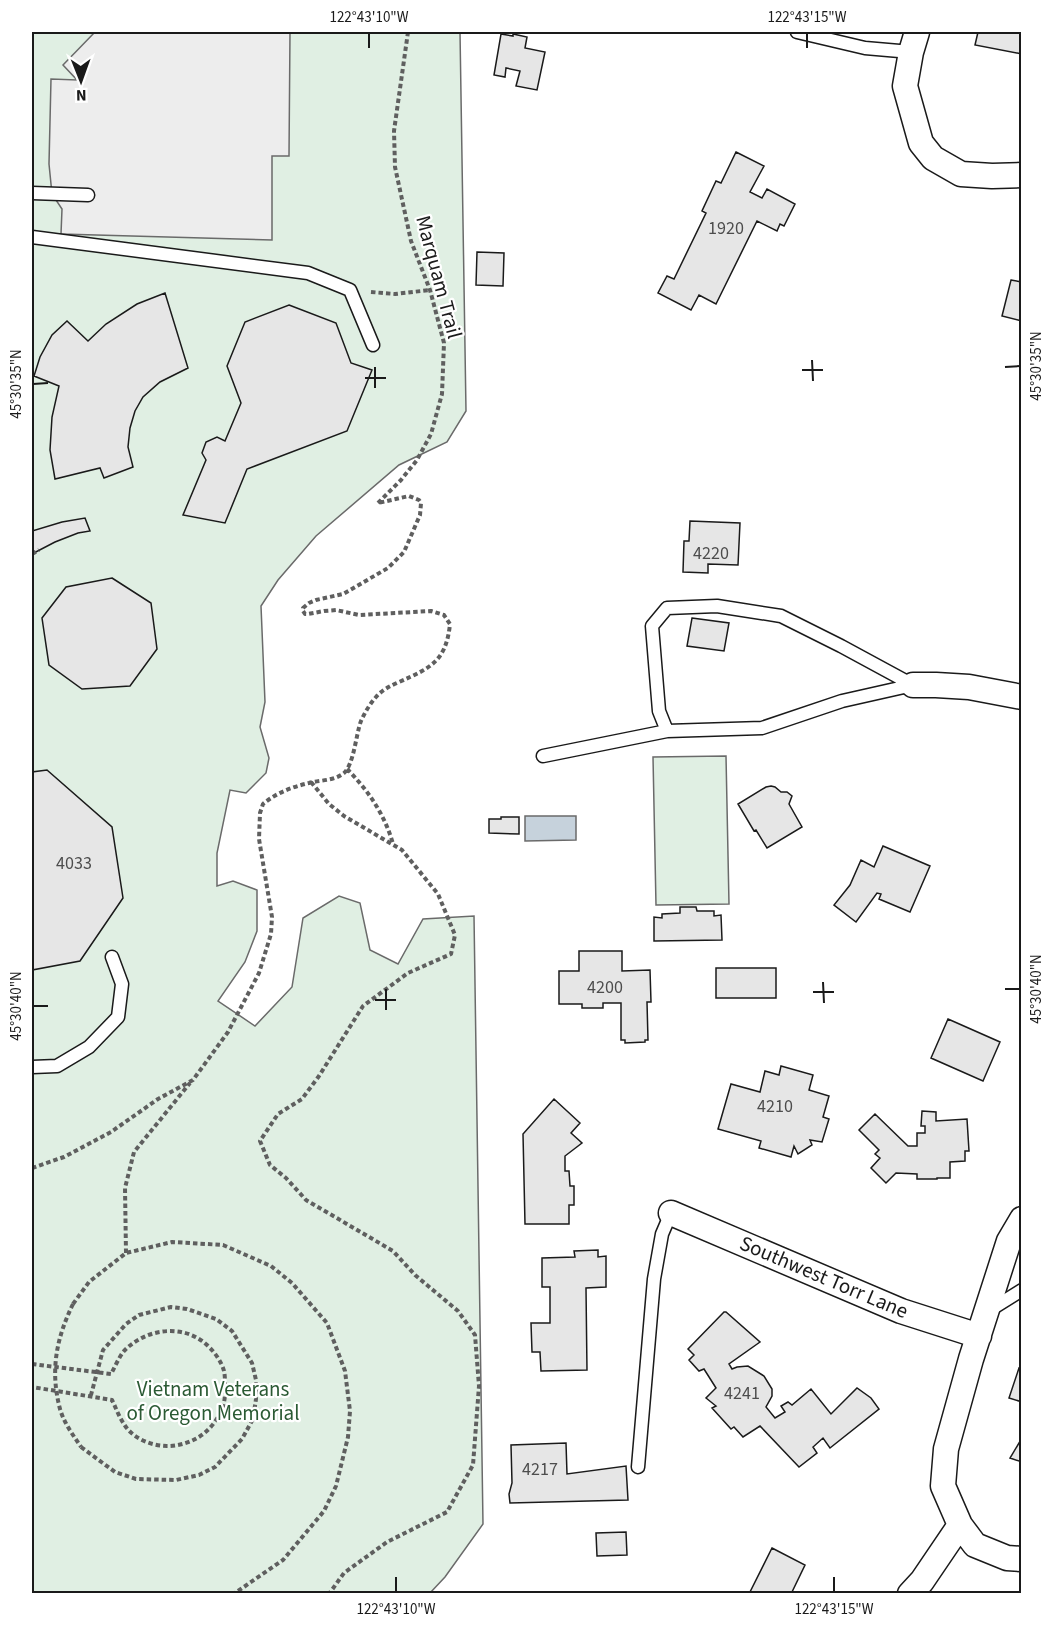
<svg xmlns="http://www.w3.org/2000/svg" width="1053" height="1625" viewBox="0 0 1053 1625" font-family="'Source Sans 3',sans-serif">
  <style>
    .green { fill: #e0efe3; stroke: #6a6a6a; stroke-width: 1.5 }
    .parking { fill: #ededed; stroke: #6a6a6a; stroke-width: 1.5 }
    .water { fill: #c6d2dc; stroke: #6a6a6a; stroke-width: 1.5 }
    .building { fill: #e6e6e6; stroke: #1a1a1a; stroke-width: 1.5 }
    .lines { fill: none; stroke-linecap: round; stroke-linejoin: round }
    .lane-casing { stroke: #1a1a1a; stroke-width: 15 }
    .street-casing { stroke: #1a1a1a; stroke-width: 27 }
    .path { stroke: #5f5f5f; stroke-width: 4; stroke-dasharray: 4.5 3; stroke-linecap: butt }
    .lane { stroke: #fff; stroke-width: 12 }
    .street { stroke: #fff; stroke-width: 24 }
    .path-bridge { stroke: #5f5f5f; stroke-width: 4; stroke-dasharray: 4.5 3; stroke-linecap: butt }
    .ticks { fill: none; stroke: #1a1a1a; stroke-width: 2 }
    .labels { text-anchor: middle; stroke-width: 4.5; stroke-linejoin: round; paint-order: stroke }
    .number-label { font-size: 18px; fill: #4d4d4d }
    .street-label { font-size: 21px; fill: #1a1a1a; stroke: #fff }
    .park-label { font-size: 21px; fill: #2b5a34; stroke: #fff }
    .neatline { fill: none; stroke: #1a1a1a; stroke-width: 2 }
    .ticks-label { font-size: 15px; text-anchor: middle; fill: #1a1a1a }
  </style>
  <rect width="100%" height="100%" fill="#fff"/>
  <path class="green" d="M32,32h428l6,379 -19,31 -48,23 -83,71 -38,44 -17,26 4,96 -5,25 9,31 -3,15 -20,20 -16,-3 -13,63v33l16,-5 24,9v41l-12,31 -27,39 37,25 37,-39 11,-69 36,-22 21,7 10,47 28,14 25,-45 51,-3 9,608 -38,53 -15,16 -398,1z
    M726,756l3,148 -73,1 -3,-148z"/>
  <path class="parking" d="M95,32h195l-1,124h-17v84l-211,-6 1,-25 -10,-15 -3,-30 2,-85 26,1 -14,-15z"/>
  <path class="water" d="M525,816h51v24l-51,1z"/>
  <path class="building" d="M978,32h44v22l-47,-9z
    M501,34l12,2v-2l14,3 -2,11 20,4 -8,38 -21,-4 4,-15 -14,-3 -1,9 -11,-2z
    M736,152l28,14 -14,26 12,6 5,-9 28,15 -11,22 -4,-2 -3,7 -20,-10 -41,83 -17,-9 -8,15 -33,-17 9,-17 7,3 32,-66 -4,-2 14,-30 5,2z
    M477,252l27,1 -1,33 -27,-1z
    M1011,280l11,2v39l-20,-5z
    M165,293l23,75 -28,14 -17,15 -8,14 -5,17 -2,19 5,20 -29,11 -4,-10 -45,11 -5,-29 2,-33 7,-31 -25,-10 6,-19 12,-22 15,-14 21,20 18,-17 31,-20z
    M289,305l47,18 15,40 21,7 -25,61 -100,38 -22,54 -42,-8 23,-55 -4,-7 4,-11 11,-5 8,4 16,-38 -14,-37 18,-44z
    M85,518l5,13 -12,2 -23,9 -23,12v-23l30,-9z
    M690,521l50,2 -2,42 -30,-1v9l-25,-1 1,-31h5z
    M112,578l39,25 6,46 -27,37 -48,3 -33,-24 -7,-47 24,-31z
    M692,618l37,5 -5,28 -37,-5z
    M47,770l65,57 11,71 -43,63 -48,9v-198z
    M771,786l4,1 6,5h6l5,4 -3,8 13,23 -35,21 -11,-18 -2,1 -16,-27 28,-17z
    M501,817h18v17l-30,-1v-14h12z
    M883,846l47,20 -20,46 -31,-13 2,-5 -4,-1 -21,29 -22,-17 16,-20 11,-25 13,7z
    M680,907h16l1,4h17v5l7,-1 1,25 -68,1v-24l8,1v-4l18,-1z
    M579,951h43v20l28,-1 1,32h-4l1,38h-3v2l-20,1v-3h-4v-37h-18v5h-21v-4h-23v-33h20z
    M716,968h60v30h-60z
    M948,1019l52,23 -17,39 -52,-23z
    M781,1066l32,9 -4,15 20,6 -6,21 6,2 -7,23 -12,-2 2,5 -14,9 -4,-8 -3,11 -32,-9 2,-7 -43,-12 13,-45 29,8 5,-21 14,4z
    M554,1099l26,24 -9,10 11,10 -17,13v15h4l1,15h4v19h-5v19h-44l-2,-90z
    M922,1111l14,1v9l31,-2 2,32h-4v10l-15,1v16h-13v1h-20v-5l-21,-1 -10,10 -15,-15 9,-10 -5,-4 4,-4 -20,-20 16,-16 33,32h9v-13h8v-7h-4z
    M598,1250v7l8,-1v31l-20,1 1,82 -46,1 -1,-19h-8l-1,-29h19v-36h-8v-29l33,-1 -1,-6z
    M724,1312h2l34,30 -31,22 3,5 5,-2 11,-1 16,10 8,13v7l-6,11 9,11 10,-6 -4,-6 7,-4 4,3 19,-16 20,25 26,-26 14,10 8,11 -49,39 -7,-10 -10,9 4,6 -18,14 -39,-41 -17,11 -9,-10 -3,2 -19,-21 4,-2 -10,-8 10,-10 -12,-19 -5,2 -10,-11 5,-5 -6,-6z
    M1019,1368l3,1v33l-13,-4z
    M1022,1438v24l-12,-4z
    M566,1443l1,31 59,-8 2,34 -118,3 -1,-9 3,-11 -1,-38z
    M626,1532l1,23 -30,1 -1,-23z
    M772,1548l33,17 -14,29h-42z"/>
  <g class="lines">
    <g class="lane-casing">
      <path id="lane" d="M797,32l68,16 46,4
        M32,193l56,2
        M32,237l276,36 42,17 23,55
        M667,731l-8,-20 -7,-85 15,-18 50,-2 64,10 60,30 72,39
        M543,756l124,-25 95,-3 80,-27 71,-16
        M32,1067l25,-1 32,-19 29,-30 4,-33 -10,-27
        M990,1310l32,-20
        M638,1467l16,-188 8,-45 9,-21"/>
    </g>
    <g class="street-casing">
      <path id="street" d="M917,32l-6,20 -6,34 16,57 12,15 28,16 31,2 30,-1
        M913,685h23l33,2 53,10
        M671,1213l230,98 78,25
        M1022,1219l-13,22 -38,118 -25,90 -3,37 17,39 15,20 32,13 15,1
        M910,1594l12,-13 38,-56"/>
    </g>
    <path class="path" d="M371,292l24,2 35,-4
      M378,503l23,-23 16,-20 14,-26 11,-40 2,-51 -14,-53 -19,-49 -16,-74 -1,-36 14,-99
      M32,554l7,-4
      M347,769c21,21 38,46 46,75
      M311,782l18,22 15,12 58,34 36,44 17,41 -4,19 -43,19 -45,33 -44,70 -17,23 -24,15 -18,27 10,24 16,13 20,22 87,51 22,24 43,36 17,24 4,51 -6,79 -26,47 -60,30 -43,31 -15,21
      M32,1168l32,-11 47,-25 47,-33 35,-19 35,-48 31,-59 12,-39 1,-17 -13,-78 1,-26 3,-9c13,-11 29,-17 46,-21 11,-3 25,-2 35,-10 10,-9 12,-39 17,-52 4,-9 9,-17 15,-24 6,-7 14,-11 23,-15 31,-14 47,-20 51,-58l-6,-9 -13,-4 -72,4 -23,-5 -12,1 -16,3h-3l-2,-3v-3l6,-5 7,-3 27,-6 45,-26 16,-16 16,-37 1,-12 -2,-3 -10,-4 -31,7
      M126,1253l-1,-65 9,-36 56,-69
      M73,1304l16,-22 37,-29 46,-11 51,3 48,21 21,17 35,40 18,48 5,40 -2,26 -12,49 -12,25 -41,49 -45,31 -5,3
      M32,1364l79,10c4,-7 8,-17 13,-23 23,-24 63,-28 86,-3 6,6 12,15 14,23 1,4 1,10 1,14 1,15 -2,26 -11,38 -11,15 -29,23 -47,23 -16,0 -35,-8 -43,-22 -5,-7 -8,-16 -12,-24l-80,-13
      M81,1447l34,25 21,7 40,1 23,-5 16,-8 27,-28 11,-20 3,-20v-19l-4,-17 -20,-32 -16,-12 -29,-10 -16,-2 -32,8 -13,9 -23,26 -12,45"/>
    <use href="#lane" class="lane"/>
    <use href="#street" class="street"/>
    <path class="path-bridge" d="M73,1304c-17,35 -23,67 -13,105 4,14 13,26 21,38"/>
  </g>
  <path class="ticks" d="M369,33v15M807,33v15M812,360l1,21M375,367v21M1005,367l15,-1M802,370h21M365,378h21M33,384l15,-1M823,982l1,21M386,989v21M1005,989h15M813,992h21M375,1000h21M33,1006h15M396,1577v15M834,1577v15"/>
  <g class="labels">
    <g class="number-label">
      <text x="726" y="234">1920</text>
      <text x="711" y="559">4220</text>
      <text x="74" y="869">4033</text>
      <text x="605" y="993">4200</text>
      <text x="775" y="1112">4210</text>
      <text x="742" y="1399">4241</text>
      <text x="540" y="1475">4217</text>
    </g>
    <g class="street-label">
      <text transform="translate(439 277) rotate(75)" y="7">Marquam Trail</text>
      <text transform="translate(824 1277) rotate(23)" y="7">Southwest Torr Lane</text>
    </g>
    <g class="park-label">
      <text x="213" y="1396">Vietnam Veterans<tspan x="213" dy="24">of Oregon Memorial</tspan></text>
    </g>
  </g>
  <rect width="1053" height="1625" fill="none" stroke="#ffffff" stroke-width="66"/>
  <g transform="translate(81 81) rotate(179)" stroke="#ffffff" stroke-width="4.5" paint-order="stroke">
  <path d="M0-4.5L10 22L0 15L-10 22Z" fill="#1a1a1a"/>
  <text y="-9" font-size="16" font-weight="bold" text-anchor="middle" fill="#1a1a1a">N</text>
  </g>
  <rect x="33" y="33" width="987" height="1559" class="neatline"/>
  <g class="ticks-label">
    <text x="369" y="22">122°43'10"W</text>
    <text x="807" y="22">122°43'15"W</text>
    <text transform="translate(1036 366) rotate(-90)" y="5">45°30'35"N</text>
    <text transform="translate(16 384) rotate(-90)" y="5">45°30'35"N</text>
    <text transform="translate(1036 989) rotate(-90)" y="5">45°30'40"N</text>
    <text transform="translate(16 1006) rotate(-90)" y="5">45°30'40"N</text>
    <text x="396" y="1614">122°43'10"W</text>
    <text x="834" y="1614">122°43'15"W</text>
  </g>
</svg>
